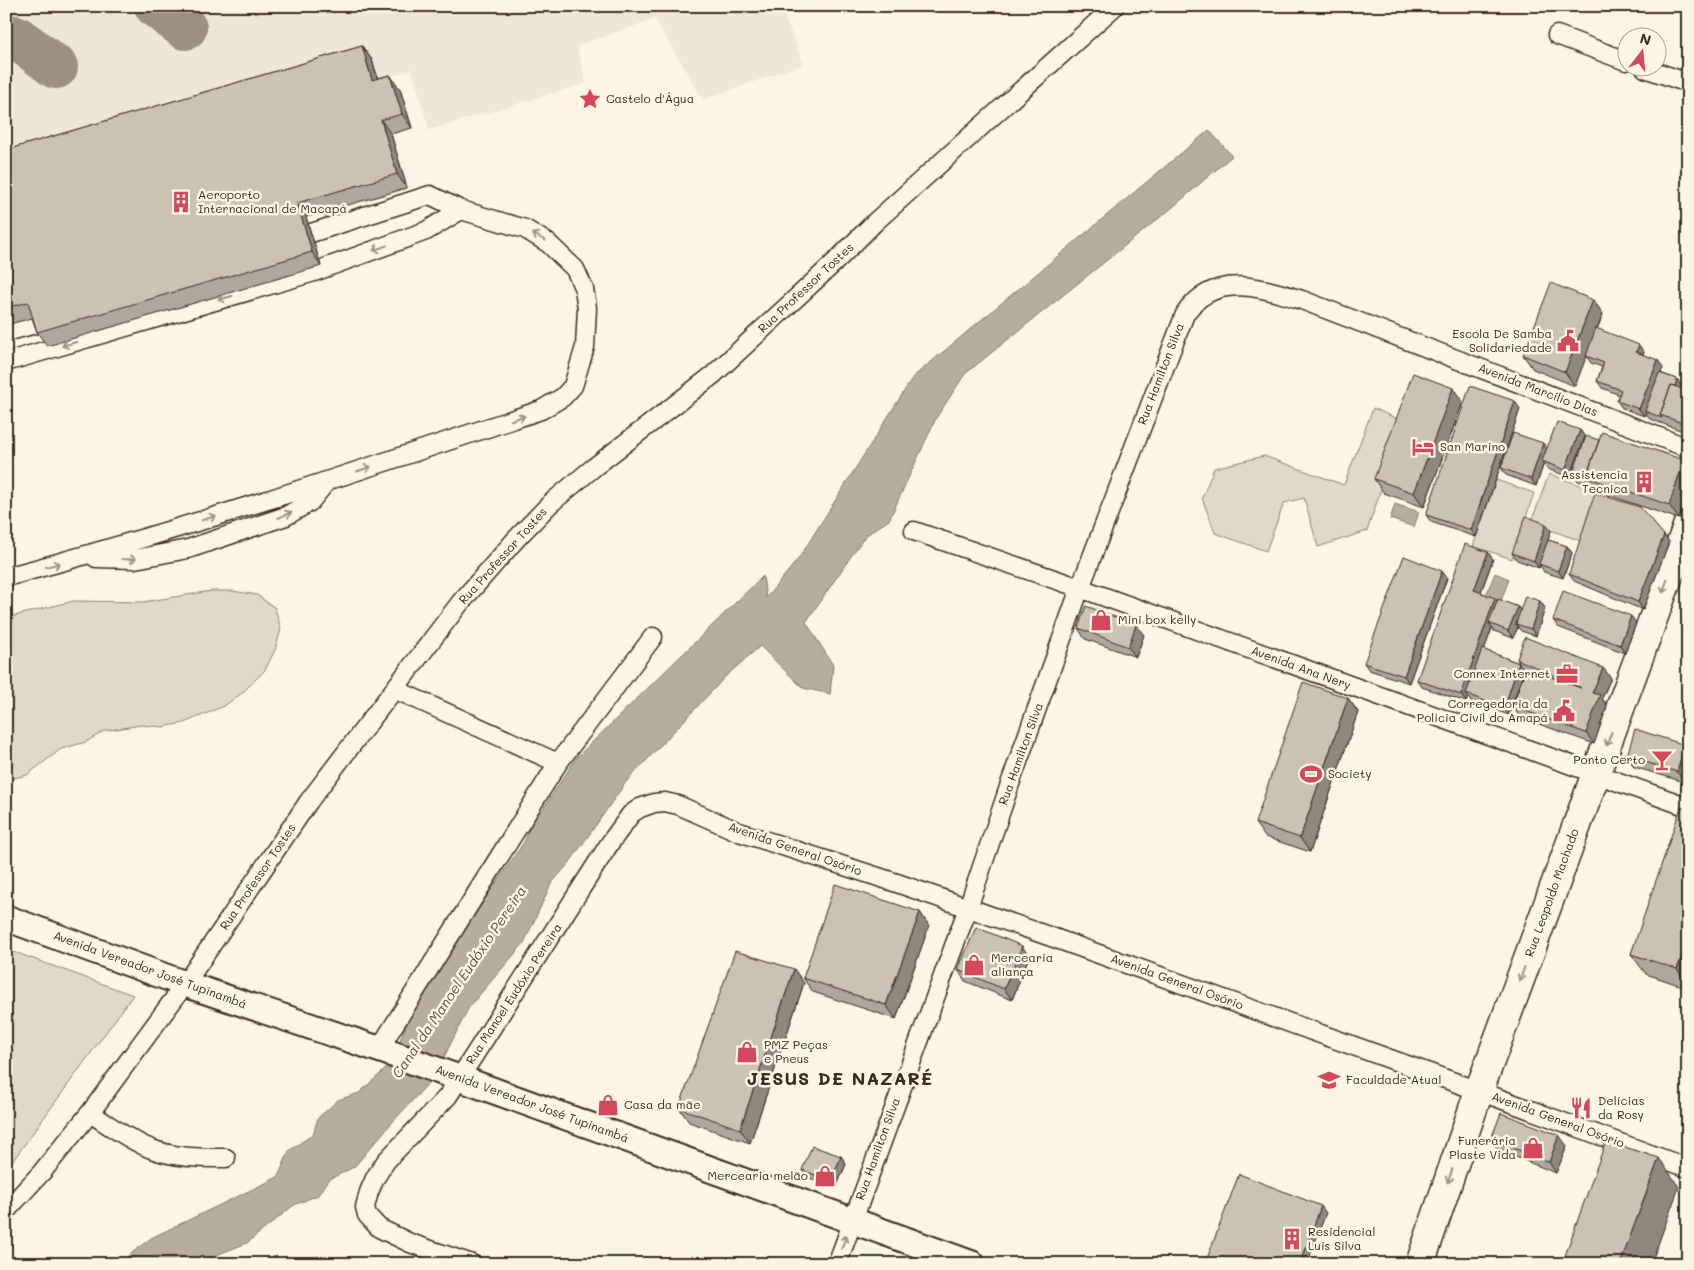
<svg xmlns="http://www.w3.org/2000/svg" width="1694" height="1270" viewBox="0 0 1694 1270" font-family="Mali,sans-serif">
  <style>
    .built { fill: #eee6d6 }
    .green { fill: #e0d8c8; stroke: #8e8173 }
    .water { fill: #b7ad9e; stroke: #85796b }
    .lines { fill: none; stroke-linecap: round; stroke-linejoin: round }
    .taxiway { stroke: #9c9082; stroke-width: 44 }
    .street-casing { stroke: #3b2a1e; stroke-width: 21 }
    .secondary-casing { stroke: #3b2a1e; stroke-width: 29 }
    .primary-casing { stroke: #3b2a1e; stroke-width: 31 }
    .street { stroke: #fcf5e5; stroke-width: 18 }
    .secondary { stroke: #fcf5e5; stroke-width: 25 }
    .primary { stroke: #fcf5e5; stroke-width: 28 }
    .wall { fill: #afa79a; stroke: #3b2a1e }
    .shaded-wall { fill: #8f887d; stroke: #3b2a1e }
    .building { fill: #ccc2b3; stroke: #3b2a1e }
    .oneway { stroke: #9c9082 }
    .labels { text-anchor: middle; stroke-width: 5; stroke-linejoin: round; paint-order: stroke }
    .poi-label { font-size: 12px; fill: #3b2a1e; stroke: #fcf5e5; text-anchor: start }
    .street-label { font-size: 12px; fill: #3b2a1e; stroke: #fcf5e5 }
    .water-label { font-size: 14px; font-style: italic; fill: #605144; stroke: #fcf5e5 }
    .district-label { font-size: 18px; font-weight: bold; letter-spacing: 1px; fill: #3b2a1e; stroke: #fcf5e5 }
  </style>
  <rect width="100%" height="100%" fill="#fcf5e5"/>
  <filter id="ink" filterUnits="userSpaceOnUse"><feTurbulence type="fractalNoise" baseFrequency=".02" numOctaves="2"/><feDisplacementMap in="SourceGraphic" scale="10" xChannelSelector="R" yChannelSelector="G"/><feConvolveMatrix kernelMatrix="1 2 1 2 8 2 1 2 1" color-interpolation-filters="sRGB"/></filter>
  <g filter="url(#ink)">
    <path class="built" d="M6,6h774l24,58 -101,36 -48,-81 -78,27 9,37 -157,47 -17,-60 -34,10 22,9 12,39 -21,6 16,54 -100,29 14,49 -284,50 -31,9z"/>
    <path class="green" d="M1373,408l31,14 -37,109 -49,16 -14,-49 -20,5 -18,48 -51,-18 -13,-35 12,-30 50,-12 80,29z
      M1549,474l50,18 -18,49 -50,-18z
      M1496,480l38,13 -22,66 -39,-13z
      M211,591h22l24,4 18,13 6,21 -6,21 -10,20 -23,23 -18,13 -40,17 -21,4 -22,-2 -37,6 -18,11 -25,7 -34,26 -21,5v-162l67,-17 70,1z
      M6,949l127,46 -127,175z"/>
    <path class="water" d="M1209,130l23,26 -59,51 -208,167 -29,44 -47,102 -24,16 -59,86 27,43 -3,29 -27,-6 -43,-42 -34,30 -100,106 -56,80 -19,22 -27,59 -55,64 -35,70 -46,50 -34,40 -26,13 -10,15 -24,10 -47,38 -46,18 -4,3h-79l33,-26 127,-61 11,-26 24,-17 5,-16 20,-18 21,-7 31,-28 28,-70 85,-122 21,-31 10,-25 9,-8 33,-51 187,-182 3,22 33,-40 114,-181z
      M1395,504l24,8 -5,15 -24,-8z
      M1495,573l14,6 -8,22 -15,-6z"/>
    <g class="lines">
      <path class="taxiway" d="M156,6l29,22
        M6,35l11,3 39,29"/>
      <g class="street-casing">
        <path id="street" d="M1557,35l69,26
          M1645,68l43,15
          M6,332l33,-9
          M6,362l308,-90 112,-41 35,-21
          M914,531l166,57 608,219
          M96,558l39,1 53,-10 98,-33 24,-14 17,-21
          M6,577c181,-48 358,-108 535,-167l22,-13 10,-11 12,-39 2,-39 -3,-19 -9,-20 -27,-26 -23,-14 -64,-19 -31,-15 -119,38
          M394,689l164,74
          M379,1049l179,-286 95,-126
          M90,1113c19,12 38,26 59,35 24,10 51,10 77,10
          M6,1211l36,-39 48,-59 95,-129 124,-183 151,-198 57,-65 34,-35 42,-35 120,-93 121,-112 41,-41 240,-216
          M472,1264l-62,-21 -31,-15 -12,-13 -2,-8 4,-15 6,-14 11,-17 62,-65 162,-253 21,-29 9,-6 14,-5 11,-1 13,3 61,27 158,51 160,56 422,152 209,77
          M837,1264l131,-356 42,-124 70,-196 105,-274c29,-43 77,-26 117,-14l386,148"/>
      </g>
      <g class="secondary-casing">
        <path id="secondary" d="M6,918l179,66 202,68 585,212"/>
      </g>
      <g class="primary-casing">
        <path id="primary" d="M1420,1264l59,-173 209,-567"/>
      </g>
      <use href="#street" class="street"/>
      <use href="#secondary" class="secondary"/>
      <use href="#primary" class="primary"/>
    </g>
    <path class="wall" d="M362,46l10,14 6,18 12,-3 10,14 12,39 -21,6 16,54 -101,29 15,49 -274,80 -10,-14 -5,-14 -26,7v-175z
      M1593,300l10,14 -6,15 47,23 -1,3 20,13 -3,5 17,6 5,8 -1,2 7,2v42l-38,-14 -5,-7 -1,4 -22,-8 -5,-7 3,-6 -18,-7 -5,-7 5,-14 -11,-4 -5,-7 -11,30 -42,-17 -10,-14z
      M1453,388l10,14 -39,105 -40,-14 -10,-14z
      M1520,409l-44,128 -45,-15 -5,-7z
      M1580,430l5,7 -15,40 -23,-8 -3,-6 -8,23 -30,-11 -5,-7 46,-19z
      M1599,440l89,25v28l-9,26 -83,-28 -4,-6 -14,-4 -5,-8z
      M1551,531l-3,9 19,6 5,7 -9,25 -19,-6 -4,-7 -1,3 -22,-8 -5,-7z
      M1664,535l5,7 -26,68 -69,-29 -5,-7z
      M1493,559l-12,33 17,9 20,6 2,3 20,-9 5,7 -9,28 -15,-5 -3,-4 -5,11 -19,-7 -2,-3 -8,22 35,13 -2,-4 86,9 8,10 -9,20 5,8 -13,38 -74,-27 -8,-11 13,-36h-1l-15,45 -38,-13 -3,-5 -2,5 -44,-15 -5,-7z
      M1442,571l5,7 -38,105 -40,-13 -5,-7z
      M1553,620l83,3 -11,30 -67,-26z
      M1078,628l66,7 -8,22 -51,-18z
      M1348,698l10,14 -48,140 -45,-15 -10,-14z
      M1688,749l-4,33 -50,-15 -7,-11z
      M1688,810v178l-42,-14 -15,-20z
      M920,912l9,14 -33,93 -83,-27 -10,-14z
      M1029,956l-17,44 -47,-19 -7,-11z
      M804,983l-54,160 -61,-21 -10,-14z
      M1491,1139l76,7 -11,27 -58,-23z
      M841,1156l5,8 -10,24 -29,-11 -5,-7z"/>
    <path class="shaded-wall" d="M362,46l10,14 10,34 -10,-14z
      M390,75l10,14 12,39 -10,-14z
      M381,120l10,14 16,54 -10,-14z
      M297,203l9,14 15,49 -9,-14z
      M1593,300l10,14 -28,72 -10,-14z
      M1639,345l5,7 -3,7 -5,-7z
      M1658,360l5,8 -19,48 -5,-7z
      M1677,379l5,8 -12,31 -7,-2z
      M1453,388l10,14 -39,105 -10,-14z
      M1515,401l5,8 -44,128 -5,-7z
      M1580,430l5,7 -15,40 -5,-7z
      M1543,443l5,7 -6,11 2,2 -8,23 -5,-7z
      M1684,460l4,5v28l-9,26 -10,-14z
      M1546,524l5,7 -12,37 -5,-7z
      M1664,535l5,7 -26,68 -5,-8z
      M1567,546l5,7 -9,25 -5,-7z
      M1488,552l5,7 -14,38 -5,-7z
      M1442,571l5,7 -38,105 -5,-7z
      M1495,598l5,7 -11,18 3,5 -24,67 -2,-1 2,3 -2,5 -5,-7z
      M1540,601l5,7 -9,28 -5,-7z
      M1518,607l5,7 -7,10 2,3 -5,11 -5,-7z
      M1631,616l5,7 -11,30 -5,-8z
      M1136,625l8,10 -8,22 -8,-10z
      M1519,663l5,7 -15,45 -5,-7z
      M1603,668l8,10 -9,20 5,8 -13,38 -8,-11 6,-40z
      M1348,698l10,14 -48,140 -10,-14z
      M1685,745l3,4v22l-4,11 -7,-10z
      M920,912l9,14 -33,93 -10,-14z
      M1688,940v44l-11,-15z
      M1022,946l7,10 -17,44 -8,-11z
      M794,969l10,14 -54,160 -10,-14z
      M1559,1135l8,11 -11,27 -7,-11z
      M841,1156l5,8 -10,24 -5,-7z
      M1659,1158l20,29 -28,77h-31z
      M1321,1206l5,7 -19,51h-7z"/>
    <path class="building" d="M362,46l10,34 18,-5 12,39 -21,6 16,54 -100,29 15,49 -275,80 -9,-30 -22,6v-158z
      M1551,283l42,17 -28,72 -42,-17z
      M1596,328l43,17 -3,7 22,8 -19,49 -22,-8 4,-11 -24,-9 7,-18 -18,-7z
      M1413,373l40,15 -39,105 -40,-14z
      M1659,373l18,6 -2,7 -4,-1 -11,30 2,3 -17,-7z
      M1671,385l17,6v34l-28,-10z
      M1470,386l45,15 -44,129 -45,-15z
      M1557,422l23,8 -15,40 -23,-9z
      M1602,432l82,28 -15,45 -83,-28z
      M1513,433l30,10 -12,36 -30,-11z
      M1586,436l13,4 -13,37 1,1 -14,-5z
      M1595,493l45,14 24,28 -26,67 -69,-28z
      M1526,516l20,8 -12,37 -22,-8z
      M1548,540l19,6 -9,25 -19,-7z
      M1465,544l23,8 -14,38 21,8 -34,97 -44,-15z
      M1404,556l38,15 -38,105 -40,-13z
      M1563,591l68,25 -11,29 -67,-25z
      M1525,596l15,5 -9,28 -15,-5z
      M1498,599l20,8 -10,24 -19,-8z
      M1086,606l50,19 -8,22 -50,-19z
      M1525,637l78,31 -11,25 8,2 -14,38 -74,-27 14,-38 55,20 -64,-29z
      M1482,649l37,14 -15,45 -38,-14z
      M1303,682l45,16 -48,140 -45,-15z
      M1635,729l50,16 -8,27 -50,-16z
      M1681,807l7,3v130l-11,29 -46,-15z
      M835,884l85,28 -34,93 -83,-27z
      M976,927l46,19 -18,43 -46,-19z
      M735,951l59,18 -54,160 -61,-21z
      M1501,1113l58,22 -10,27 -58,-23z
      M1606,1141l53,17 -39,106h-58z
      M812,1146l29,10 -10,25 -29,-11z
      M1239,1174l82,32 -21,58h-95z"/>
    <defs><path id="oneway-shaft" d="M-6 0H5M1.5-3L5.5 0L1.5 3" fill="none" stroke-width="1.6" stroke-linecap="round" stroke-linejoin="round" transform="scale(1.25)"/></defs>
    <g class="oneway">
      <use href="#oneway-shaft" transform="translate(539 237) rotate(-150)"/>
      <use href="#oneway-shaft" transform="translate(380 248) rotate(160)"/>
      <use href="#oneway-shaft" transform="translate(225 298) rotate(164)"/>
      <use href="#oneway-shaft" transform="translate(69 344) rotate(164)"/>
      <use href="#oneway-shaft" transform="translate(518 418) rotate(-18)"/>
      <use href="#oneway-shaft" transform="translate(364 469) rotate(-19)"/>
      <use href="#oneway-shaft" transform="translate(285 515) rotate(-25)"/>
      <use href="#oneway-shaft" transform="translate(209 518) rotate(-17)"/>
      <use href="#oneway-shaft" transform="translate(129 559) rotate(-1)"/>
      <use href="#oneway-shaft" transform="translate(53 565) rotate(-15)"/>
      <use href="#oneway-shaft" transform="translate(1665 586) rotate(110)"/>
      <use href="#oneway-shaft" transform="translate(1609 739) rotate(110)"/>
      <use href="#oneway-shaft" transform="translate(1522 974) rotate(110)"/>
      <use href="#oneway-shaft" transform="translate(1450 1176) rotate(109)"/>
      <use href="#oneway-shaft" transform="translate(844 1242) rotate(-70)"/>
    </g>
  </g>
  <defs>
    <g id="sight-bare" transform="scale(1.725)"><path d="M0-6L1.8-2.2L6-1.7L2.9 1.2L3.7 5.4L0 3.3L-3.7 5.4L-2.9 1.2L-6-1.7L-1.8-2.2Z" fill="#d1495b" stroke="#fcf5e5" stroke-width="2.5" paint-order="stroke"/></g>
    <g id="building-bare" transform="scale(1.725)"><path d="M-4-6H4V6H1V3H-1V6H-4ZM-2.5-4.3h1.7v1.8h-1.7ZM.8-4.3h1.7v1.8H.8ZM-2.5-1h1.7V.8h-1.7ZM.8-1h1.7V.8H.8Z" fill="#d1495b" stroke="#fcf5e5" stroke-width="2.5" paint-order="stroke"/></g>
    <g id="civic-bare" transform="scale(1.725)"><path d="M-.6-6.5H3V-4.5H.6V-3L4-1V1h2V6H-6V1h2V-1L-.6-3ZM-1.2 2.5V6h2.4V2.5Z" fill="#d1495b" stroke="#fcf5e5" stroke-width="2.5" paint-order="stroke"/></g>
    <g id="hotel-bare" transform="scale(1.725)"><path d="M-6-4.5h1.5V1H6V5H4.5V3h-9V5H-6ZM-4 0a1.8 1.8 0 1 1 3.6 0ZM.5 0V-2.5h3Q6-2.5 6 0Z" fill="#d1495b" stroke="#fcf5e5" stroke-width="2.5" paint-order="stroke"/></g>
    <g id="shop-bare" transform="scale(1.725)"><path d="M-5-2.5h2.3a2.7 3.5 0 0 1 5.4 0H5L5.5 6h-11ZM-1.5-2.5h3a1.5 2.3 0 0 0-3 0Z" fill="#d1495b" stroke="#fcf5e5" stroke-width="2.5" paint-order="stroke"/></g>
    <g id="office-bare" transform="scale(1.725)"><path d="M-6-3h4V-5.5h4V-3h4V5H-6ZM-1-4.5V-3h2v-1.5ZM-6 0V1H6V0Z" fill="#d1495b" stroke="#fcf5e5" stroke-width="2.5" paint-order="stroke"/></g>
    <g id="bar-bare" transform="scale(1.725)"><path d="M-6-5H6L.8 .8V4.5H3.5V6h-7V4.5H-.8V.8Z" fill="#d1495b" stroke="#fcf5e5" stroke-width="2.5" paint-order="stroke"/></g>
    <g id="stadium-bare" transform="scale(1.725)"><path d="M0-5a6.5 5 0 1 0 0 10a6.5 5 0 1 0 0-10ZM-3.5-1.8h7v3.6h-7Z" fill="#d1495b" stroke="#fcf5e5" stroke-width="2.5" paint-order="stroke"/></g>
    <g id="university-bare" transform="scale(1.725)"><path d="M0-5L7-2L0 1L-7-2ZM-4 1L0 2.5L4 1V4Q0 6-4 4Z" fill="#d1495b" stroke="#fcf5e5" stroke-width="2.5" paint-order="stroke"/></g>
    <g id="restaurant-bare" transform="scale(1.725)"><path d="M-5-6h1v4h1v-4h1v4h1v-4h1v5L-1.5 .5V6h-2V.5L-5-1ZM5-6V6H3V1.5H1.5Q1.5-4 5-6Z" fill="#d1495b" stroke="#fcf5e5" stroke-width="2.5" paint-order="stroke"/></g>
  </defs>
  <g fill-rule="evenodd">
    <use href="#sight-bare" x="590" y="99"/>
    <use href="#building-bare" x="181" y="202"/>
    <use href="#civic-bare" x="1568" y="341"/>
    <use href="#hotel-bare" x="1423" y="447"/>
    <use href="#building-bare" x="1644" y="482"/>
    <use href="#shop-bare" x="1101" y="620"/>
    <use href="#office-bare" x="1567" y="674"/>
    <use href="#civic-bare" x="1564" y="711"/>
    <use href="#bar-bare" x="1662" y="760"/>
    <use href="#stadium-bare" x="1311" y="774"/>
    <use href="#shop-bare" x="974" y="965"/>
    <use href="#shop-bare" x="747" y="1052"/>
    <use href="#university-bare" x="1329" y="1080"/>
    <use href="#shop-bare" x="608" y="1105"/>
    <use href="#restaurant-bare" x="1581" y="1108"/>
    <use href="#shop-bare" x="1533" y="1148"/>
    <use href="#shop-bare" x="825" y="1176"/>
    <use href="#building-bare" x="1292" y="1239"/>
  </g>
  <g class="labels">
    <g class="poi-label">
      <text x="606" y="103">Castelo d'Água</text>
      <text x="198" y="199">Aeroporto<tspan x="198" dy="14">Internacional de Macapá</tspan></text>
      <text x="1552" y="338" text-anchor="end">Escola De Samba<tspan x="1552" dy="14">Solidariedade</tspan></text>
      <text x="1440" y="451">San Marino</text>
      <text x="1628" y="479" text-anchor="end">Assistencia<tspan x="1628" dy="14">Tecnica</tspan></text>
      <text x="1118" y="624">Mini box kelly</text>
      <text x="1550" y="678" text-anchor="end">Connex Internet</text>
      <text x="1548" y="708" text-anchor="end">Corregedoria da<tspan x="1548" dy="14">Polícia Civil do Amapá</tspan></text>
      <text x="1645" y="764" text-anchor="end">Ponto Certo</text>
      <text x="1328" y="778">Society</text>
      <text x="991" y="962">Mercearia<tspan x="991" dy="14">aliança</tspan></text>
      <text x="764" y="1049">PMZ Peças<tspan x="764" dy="14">e Pneus</tspan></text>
      <text x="1346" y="1084">Faculdade Atual</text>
      <text x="1598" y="1105">Delícias<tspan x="1598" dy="14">da Rosy</tspan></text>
      <text x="624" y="1109">Casa da mãe</text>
      <text x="1516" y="1145" text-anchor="end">Funerária<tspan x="1516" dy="14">Plaste Vida</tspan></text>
      <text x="808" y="1180" text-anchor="end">Mercearia melão</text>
      <text x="1308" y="1236">Residencial<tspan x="1308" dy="14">Luis Silva</tspan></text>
    </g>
    <g class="street-label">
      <text transform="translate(806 288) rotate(-43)" y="4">Rua Professor Tostes</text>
      <text transform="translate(1161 374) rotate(-69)" y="4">Rua Hamilton Silva</text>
      <text transform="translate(1538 390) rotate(21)" y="4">Avenida Marcílio Dias</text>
      <text transform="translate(503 556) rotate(-48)" y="4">Rua Professor Tostes</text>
      <text transform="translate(1301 668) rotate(20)" y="4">Avenida Ana Nery</text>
      <text transform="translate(1021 754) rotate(-70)" y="4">Rua Hamilton Silva</text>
      <text transform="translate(795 849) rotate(19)" y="4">Avenida General Osório</text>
      <text transform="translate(258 877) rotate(-56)" y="4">Rua Professor Tostes</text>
      <text transform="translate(1552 893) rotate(-70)" y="4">Rua Leopoldo Machado</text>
      <text transform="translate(150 970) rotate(20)" y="4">Avenida Vereador José Tupinambá</text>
      <text transform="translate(1177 982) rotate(20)" y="4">Avenida General Osório</text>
      <text transform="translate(514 994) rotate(-57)" y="4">Rua Manoel Eudóxio Pereira</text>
      <text transform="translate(532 1104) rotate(20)" y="4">Avenida Vereador José Tupinambá</text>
      <text transform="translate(1558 1120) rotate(20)" y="4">Avenida General Osório</text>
      <text transform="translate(878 1149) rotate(-70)" y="4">Rua Hamilton Silva</text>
    </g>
    <g class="water-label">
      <text transform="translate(459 982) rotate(-56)" y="5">Canal da Manoel Eudóxio Pereira</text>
    </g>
    <g class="district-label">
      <text x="840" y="1085">JESUS DE NAZARÉ</text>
    </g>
  </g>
  <rect width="1694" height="1270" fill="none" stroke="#fcf5e5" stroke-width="25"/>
  <rect x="12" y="12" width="1669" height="1245" fill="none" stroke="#3b2a1e" stroke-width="2" filter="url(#ink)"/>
  <g transform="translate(1642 52) rotate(16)"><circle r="24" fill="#fcf5e5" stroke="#afa495"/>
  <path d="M0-4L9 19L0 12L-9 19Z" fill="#d1495b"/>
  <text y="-8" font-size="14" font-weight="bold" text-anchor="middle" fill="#3b2a1e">N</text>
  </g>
</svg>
